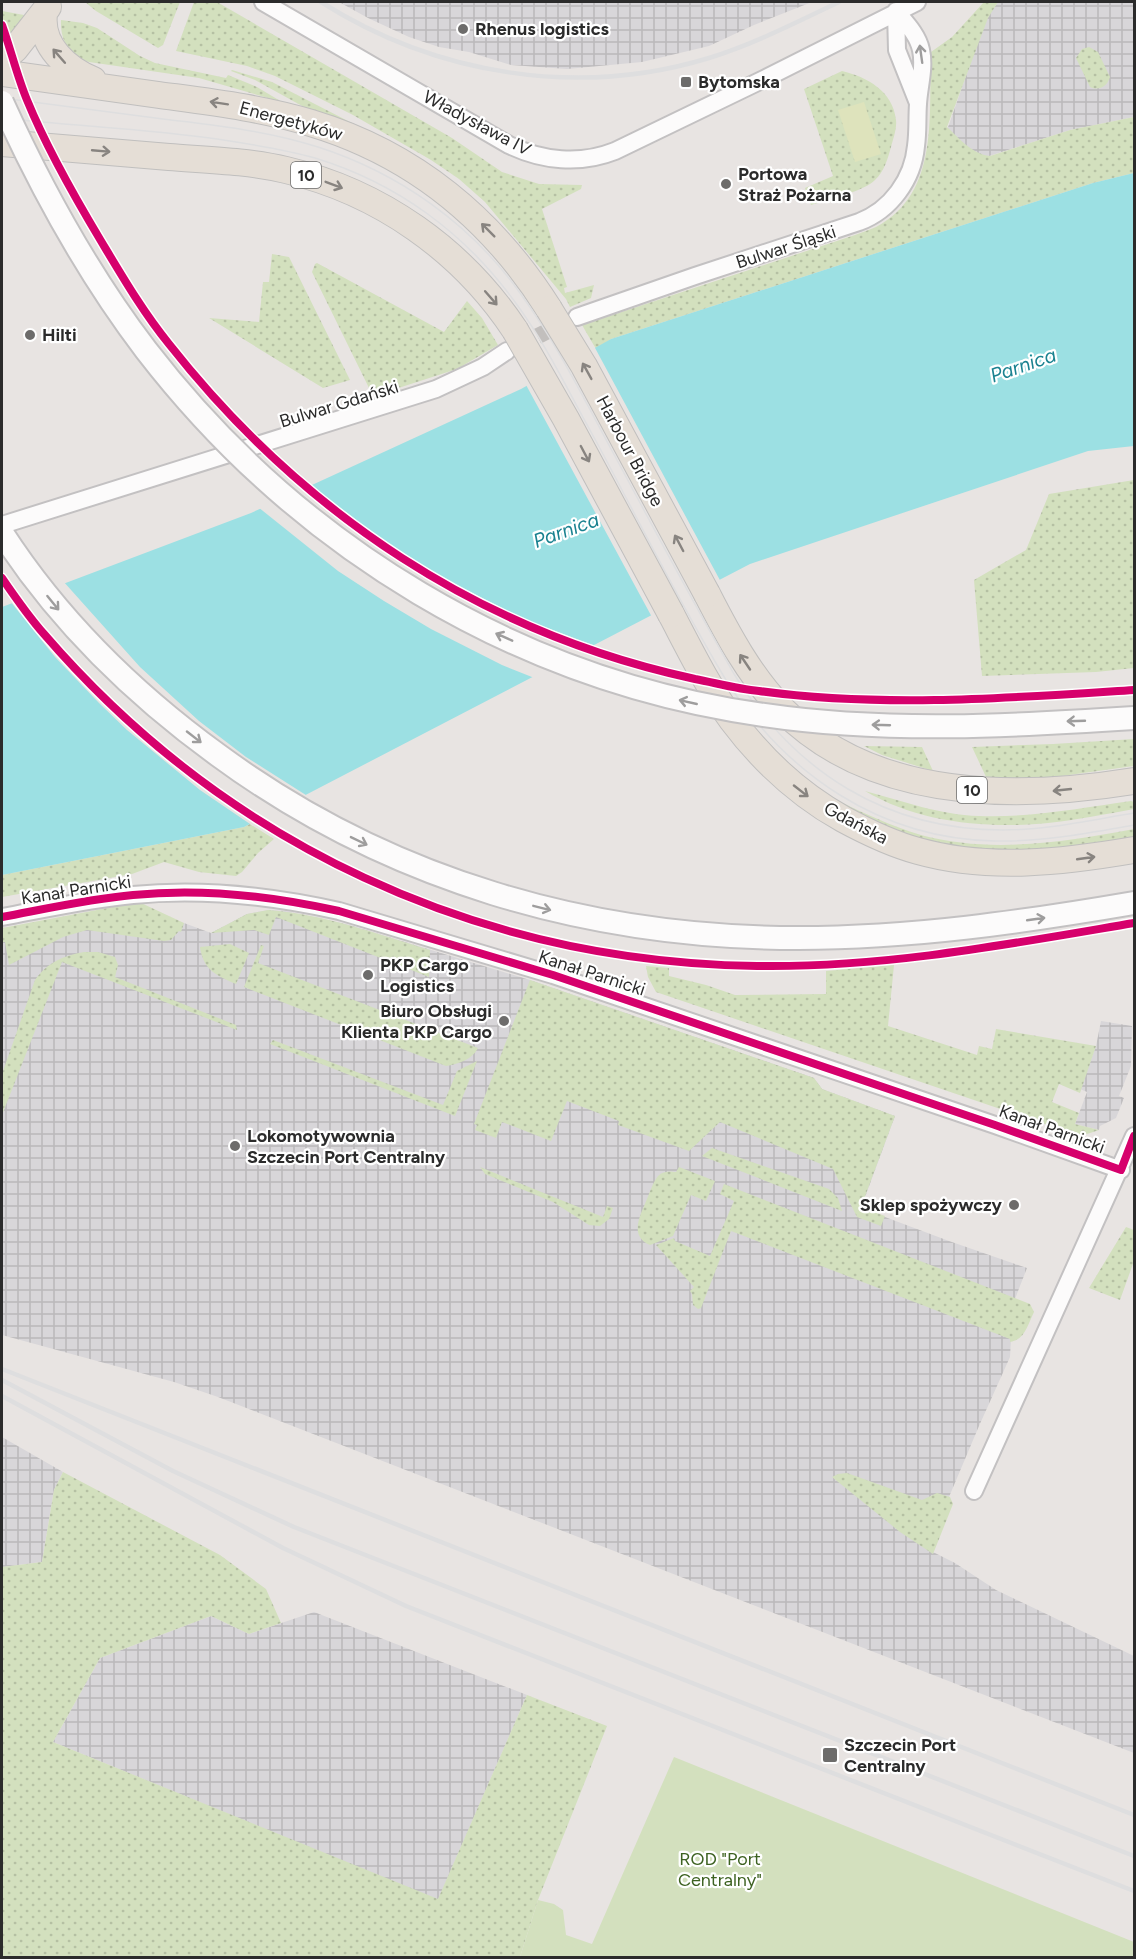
<svg xmlns="http://www.w3.org/2000/svg" width="1136" height="1959" viewBox="0 0 1136 1959" font-family="Figtree,sans-serif">
  <style>
    .industrial { fill: url(#industrial-grid) }
    .grass { fill: url(#grass-dots) }
    .garden { fill: #d3e0be }
    .pitch { fill: #dee3bc }
    .water { fill: #9ce0e3 }
    .pier { fill: #e8e4e2 }
    .lines { fill: none; stroke-linecap: round; stroke-linejoin: round }
    .minor-tunnel { stroke: #c2bfbd; stroke-width: 16; stroke-dasharray: 16 8; stroke-linecap: butt }
    .minor-casing { stroke: #c3c1c2; stroke-width: 20 }
    .secondary-casing { stroke: #c3c1c2; stroke-width: 26 }
    .primary-casing { stroke: #c0bfbe; stroke-width: 28 }
    .minor { stroke: #fcfbfb; stroke-width: 16 }
    .secondary { stroke: #fcfbfb; stroke-width: 22 }
    .primary { stroke: #e5ded6; stroke-width: 26 }
    .tram { stroke: #dededf; stroke-width: 1.5 }
    .rail { stroke: #dededf; stroke-width: 4.5 }
    .secondary-bridge-casing { stroke: #c3c1c2; stroke-width: 26; stroke-linecap: butt }
    .primary-bridge-casing { stroke: #c0bfbe; stroke-width: 28; stroke-linecap: butt }
    .secondary-bridge { stroke: #fcfbfb; stroke-width: 22 }
    .primary-bridge { stroke: #e5ded6; stroke-width: 26 }
    .cycleway-casing { stroke: #fff; stroke-width: 11 }
    .cycleway { stroke: #d6006c; stroke-width: 8 }
    .oneway { stroke: #9e9d9d }
    .oneway2 { stroke: #888480 }
    .poi-dot { fill: #6d6c6b; stroke: #fff; stroke-width: 2 }
    .labels { text-anchor: middle; stroke-width: 4.5; stroke-linejoin: round; paint-order: stroke }
    .shield { fill: #fff; stroke: #6b6b6b; stroke-width: 1.5 }
    .shield-label { font-size: 16px; font-weight: bold; fill: #2b2b2b }
    .poi-label { font-size: 18px; font-weight: bold; fill: #2b2b2b; stroke: #fff; text-anchor: start }
    .street-label { font-size: 18px; fill: #2b2b2b; stroke: #fff }
    .park-label { font-size: 18px; fill: #3d6221; stroke: #fff }
    .water-label { font-size: 20px; font-style: italic; fill: #1a8290; stroke: #fff }
  </style>
  <defs>
    <pattern id="industrial-grid" width="8" height="8" patternUnits="userSpaceOnUse" patternTransform="scale(1.5)"><rect width="8" height="8" fill="#d8d6d9"/><path d="M0 4h8M4 0v8" fill="none" stroke="#bab8ba"/></pattern>
    <pattern id="grass-dots" width="8" height="8" patternUnits="userSpaceOnUse" patternTransform="scale(1.5)"><rect width="8" height="8" fill="#d3e0be"/><path d="M2 2h.1M6 6h.1" fill="none" stroke="#b5c0a3" stroke-width="1.8" stroke-linecap="round"/></pattern>
  </defs>
  <rect width="100%" height="100%" fill="#e8e4e2"/>
  <path class="industrial" d="M339,2h473l-58,23 -45,21 -67,16 -75,7 -56,-4 -42,-13 -30,-5 -30,-10 -41,-19z
    M998,2h136v115l-64,13 -87,28 -37,-25 40,-114z
    M268,910l17,1 61,13 184,56 284,98 8,11 73,27 -34,92 88,33 78,27 -26,67 10,4 -1,18 -31,69 -52,123 28,14 41,27 138,66v97l-916,-356 -44,-15 -172,-47v-407l182,-5 27,10 36,-19z
    M1101,1021l31,5 -1,40 -12,30 5,2 -8,20 -16,8 -1,4 -24,-6 12,-32 -7,-3 16,-43z
    M2,1437l61,35 -9,18 -12,72 -40,5z
    M314,1612l213,83 -89,205 -385,-158 47,-84 111,-42 38,18z"/>
  <path class="grass" d="M85,2h95l-17,43 -5,3 -62,-37z
    M194,2h23l235,136 50,34 37,12 43,1 -1,4 -39,20 25,78 -3,1 1,5 29,-8 -3,13 -21,9 -4,-8 -81,-97 -26,-23 -28,-19 -78,-45 -78,-39 -28,-10 -71,-15z
    M984,2h14l-10,16 -41,109c13,12 25,27 43,29l80,-26 64,-13v56l-41,10 -482,156 -15,10 -14,-24 273,-90c7,-3 15,-5 21,-8 65,-34 52,-115 55,-175l21,-15z
    M2,11l22,4 -11,17 -11,10z
    M61,20l22,3 14,5 43,28 15,7 71,15 2,-3 29,12 25,15 -83,-24 -110,-16c-19,-7 -29,-20 -28,-42z
    M1089,47l9,5 12,25c-3,10 -11,14 -20,10l-14,-29 6,-9z
    M232,70l40,12 113,58 -72,-28 -58,-32 -24,-9z
    M842,71c25,6 51,20 54,49 1,9 -3,19 -5,27 -3,11 -7,25 -16,33 -10,11 -49,20 -64,25l-6,-17 28,-12 -29,-87z
    M272,254l17,3 61,123 -27,8 -114,-70 50,4 4,-40h6z
    M317,263l127,69 23,-31 15,17 16,27 -41,24 -77,25 -10,-4 -58,-118 3,-8z
    M1134,480v188l-38,4 -114,4 -8,-96 52,-30 23,-56z
    M1134,739v27l-94,13h-53l-15,-32 81,-3z
    M864,746l58,1 11,24 -51,-16z
    M865,791c38,10 75,24 114,25 51,2 102,-8 152,-15l3,1v7c-28,5 -57,11 -86,14 -60,6 -129,0 -183,-32z
    M836,800c28,13 55,26 85,35 71,19 143,7 213,-6v9l-80,13h-72l-62,-11 -31,-11z
    M250,824l24,15 -16,14 -16,19 -6,4 -37,-4 -35,-10 -32,12 -130,23v-22l242,-48z
    M139,902l45,21 -3,9 -2,-1 -8,9 -7,1 -77,-11 -24,7 -54,28 -4,-23h-3v-14z
    M268,910c56,4 109,24 162,40l-1,27 -153,-60 -7,18 -15,-5 -43,3 36,-19z
    M230,944l19,9 -13,31c-19,-8 -33,-14 -36,-37z
    M261,945l3,1 -6,17 220,85c-6,12 -20,16 -32,18l-202,-79z
    M84,952h14l17,5 3,8 -3,12 121,48 1,5 -175,-68 -60,153v-41l33,-94c13,-18 28,-24 49,-28z
    M894,965l-6,61 89,29 2,-9 13,3 4,-20 100,17 -16,47 -21,-9 -7,18 27,11 -4,11 24,6 -12,4h-13l-418,-142 -8,-15 -2,-11 23,2v8l37,9 29,10 91,-1v-23z
    M530,980l284,98 8,11 73,27 -34,91 24,9 -4,10 -24,-9 -24,-48 -113,-47 -31,29 -71,-26 1,-4 -52,-20 -16,40 -49,-19 -6,16 -21,-8 2,-5 -3,-1z
    M273,1040l170,65 14,-34 20,-10 -22,55 -185,-72z
    M712,1148l117,41 9,9 4,13 -140,-55z
    M480,1167l123,50 4,-11 6,2 -4,11 -9,7 -11,-1 -36,-23 -68,-28z
    M679,1167l36,14 -9,20 -15,-6 -18,41 -23,9c-22,-9 -9,-31 -3,-46 3,-7 6,-17 11,-23 5,-5 12,-5 18,-4z
    M724,1184l306,120 4,8c-6,12 -9,28 -24,30v-3l-279,-108 -30,77 -3,1 -5,-4 -1,-11 -2,-3 4,-4 -38,-42 18,-7 1,3 35,15 24,-55 -14,-7z
    M1126,1227l8,3v31l-14,39 -31,-12z
    M63,1472l157,83 46,34 15,34 -32,11 -38,-18 -111,42 -47,84 385,157 89,-204 80,31 -69,174 -18,57h-518v-390l40,-5 12,-72z
    M847,1473l75,27 15,-7 13,4 3,7 -20,50 -33,-22 -68,-55 6,-3z"/>
  <path class="garden" d="M674,1757l460,185v15h-614l18,-57 16,4 9,6 3,25 26,9z"/>
  <path class="pitch" d="M864,102l17,52 -26,8 -17,-52z"/>
  <path class="water" d="M1134,173v273l-46,5 -338,113 -506,263 -242,48v-268l249,-94 270,-124 90,-50 482,-156z"/>
  <path class="pier" d="M594,346l128,238 -69,35 -128,-236z
    M308,483l66,51 31,21 40,24 76,39 77,29 -61,32 -35,-14 -71,-36 -47,-28 -46,-30 -80,-64z
    M63,581l77,86 59,54 47,36 63,40 -56,29 -53,-36 -73,-60 -28,-27 -44,-46 -45,-56z"/>
  <g class="lines">
    <path class="minor-tunnel" d="M516,347l52,-26"/>
    <g class="minor-casing">
      <path id="minor" d="M263,2l246,143c33,16 71,20 106,6l149,-72 153,-77
        M896,11l1,39 21,53
        M577,317l118,-41 164,-54c32,-12 54,-43 57,-76 2,-14 1,-28 2,-42 1,-18 7,-36 3,-54 -3,-15 -15,-27 -25,-39
        M2,525l434,-136 47,-22 24,-16
        M2,917c43,-8 87,-18 131,-22 69,-7 139,1 206,16l214,64 442,150 126,45
        M974,1491l160,-355"/>
    </g>
    <g class="secondary-casing">
      <path id="secondary" d="M2,533c57,88 132,161 216,222 170,125 371,183 580,183 114,0 225,-16 336,-35"/>
    </g>
    <g class="primary-casing">
      <path id="primary" d="M44,14c-4,32 23,55 49,66
        M2,60l13,-11 33,-42
        M2,73c52,7 105,15 157,22 51,7 103,13 152,28 103,31 182,97 238,186
        M2,143c55,5 111,9 167,14 39,3 79,4 117,13 94,22 176,80 229,160
        M707,594c21,41 43,82 75,115 90,92 234,91 352,72
        M671,614c19,36 37,73 61,106 30,40 68,75 111,99 24,13 49,25 75,32 71,20 146,11 216,-1"/>
    </g>
    <use href="#minor" class="minor"/>
    <use href="#secondary" class="secondary"/>
    <use href="#primary" class="primary"/>
    <path class="tram" d="M2,98c53,7 107,14 161,21 52,6 105,12 155,28 81,26 153,77 202,146 35,48 62,102 90,154 41,76 81,152 124,227 61,98 152,156 269,156 44,0 88,-10 131,-17
      M2,118c71,8 143,11 215,21 33,5 66,10 98,19 82,25 150,75 200,144 32,43 55,93 81,139 43,80 83,161 130,239 60,94 154,159 269,161 47,1 93,-8 139,-16"/>
    <path class="rail" d="M321,2c115,73 257,96 388,56 45,-14 88,-36 130,-56
      M2,1369l1132,446
      M2,1380l171,91 121,56 840,329
      M2,1396l281,152 123,58 728,285"/>
    <g class="secondary-bridge-casing">
      <path id="secondary-bridge" d="M2,102c39,86 86,172 144,248 151,196 372,331 618,365 122,18 248,11 370,3"/>
    </g>
    <g class="primary-bridge-casing">
      <path id="primary-bridge" d="M549,309l35,57 123,228
        M515,330l51,89 105,195"/>
    </g>
    <use href="#secondary-bridge" class="secondary-bridge"/>
    <use href="#primary-bridge" class="primary-bridge"/>
    <g class="cycleway-casing">
      <path id="cycleway" d="M2,25c9,25 15,51 25,75 20,49 47,96 74,141 21,35 42,71 68,103 134,170 312,289 526,335 21,4 42,10 64,12 124,17 251,7 375,-1
        M2,578c13,19 26,38 42,56 182,211 434,328 713,332 127,2 253,-22 377,-43
        M2,917c43,-8 87,-18 131,-22 69,-7 139,1 206,16l214,64 442,150 126,45 13,-34"/>
    </g>
    <use href="#cycleway" class="cycleway"/>
  </g>
  <defs><path id="oneway-shaft" d="M-6 0H5M1.5-3L5.5 0L1.5 3" fill="none" stroke-width="1.6" stroke-linecap="round" stroke-linejoin="round" transform="scale(1.5)"/></defs>
  <g class="oneway">
    <use href="#oneway-shaft" transform="translate(921 54) rotate(-98)"/>
    <use href="#oneway-shaft" transform="translate(53 603) rotate(51)"/>
    <use href="#oneway-shaft" transform="translate(504 637) rotate(-156)"/>
    <use href="#oneway-shaft" transform="translate(688 702) rotate(-167)"/>
    <use href="#oneway-shaft" transform="translate(1076 721) rotate(178)"/>
    <use href="#oneway-shaft" transform="translate(881 725) rotate(-178)"/>
    <use href="#oneway-shaft" transform="translate(194 737) rotate(38)"/>
    <use href="#oneway-shaft" transform="translate(359 841) rotate(26)"/>
    <use href="#oneway-shaft" transform="translate(542 908) rotate(14)"/>
    <use href="#oneway-shaft" transform="translate(1036 919) rotate(-8)"/>
  </g>
  <g class="oneway2">
    <use href="#oneway-shaft" transform="translate(59 56) rotate(-131)"/>
    <use href="#oneway-shaft" transform="translate(219 103) rotate(-171)"/>
    <use href="#oneway-shaft" transform="translate(101 151) rotate(5)"/>
    <use href="#oneway-shaft" transform="translate(334 185) rotate(21)"/>
    <use href="#oneway-shaft" transform="translate(488 230) rotate(-135)"/>
    <use href="#oneway-shaft" transform="translate(491 298) rotate(49)"/>
    <use href="#oneway-shaft" transform="translate(587 371) rotate(-119)"/>
    <use href="#oneway-shaft" transform="translate(585 454) rotate(62)"/>
    <use href="#oneway-shaft" transform="translate(679 543) rotate(-118)"/>
    <use href="#oneway-shaft" transform="translate(745 662) rotate(-124)"/>
    <use href="#oneway-shaft" transform="translate(1062 790) rotate(174)"/>
    <use href="#oneway-shaft" transform="translate(801 791) rotate(38)"/>
    <use href="#oneway-shaft" transform="translate(1086 858) rotate(-8)"/>
  </g>
  <g class="poi-dot">
    <circle cx="463" cy="29" r="6"/>
    <rect x="680" y="76" width="12" height="12" rx="3"/>
    <circle cx="726" cy="184" r="6"/>
    <circle cx="30" cy="335" r="6"/>
    <circle cx="368" cy="975" r="6"/>
    <circle cx="504" cy="1021" r="6"/>
    <circle cx="235" cy="1146" r="6"/>
    <circle cx="1014" cy="1205" r="6"/>
    <rect x="822" y="1747" width="16" height="16" rx="3"/>
  </g>
  <g class="labels">
    <g class="shield">
      <rect x="291" y="162" width="30" height="26" rx="4.5"/>
      <rect x="957" y="777" width="30" height="26" rx="4.5"/>
    </g>
    <g class="shield-label">
      <text x="306" y="181">10</text>
      <text x="972" y="796">10</text>
    </g>
    <g class="poi-label">
      <text x="475" y="35">Rhenus logistics</text>
      <text x="698" y="88">Bytomska</text>
      <text x="738" y="180">Portowa<tspan x="738" dy="21">Straż Pożarna</tspan></text>
      <text x="42" y="341">Hilti</text>
      <text x="380" y="971">PKP Cargo<tspan x="380" dy="21">Logistics</tspan></text>
      <text x="492" y="1017" text-anchor="end">Biuro Obsługi<tspan x="492" dy="21">Klienta PKP Cargo</tspan></text>
      <text x="247" y="1142">Lokomotywownia<tspan x="247" dy="21">Szczecin Port Centralny</tspan></text>
      <text x="1002" y="1211" text-anchor="end">Sklep spożywczy</text>
      <text x="844" y="1751">Szczecin Port<tspan x="844" dy="21">Centralny</tspan></text>
    </g>
    <g class="street-label">
      <text transform="translate(291 121) rotate(15)" y="6">Energetyków</text>
      <text transform="translate(477 123) rotate(28)" y="6">Władysława IV</text>
      <text transform="translate(786 247) rotate(-18)" y="6">Bulwar Śląski</text>
      <text transform="translate(339 404) rotate(-17)" y="6">Bulwar Gdański</text>
      <text transform="translate(630 451) rotate(62)" y="6">Harbour Bridge</text>
      <text transform="translate(856 823) rotate(28)" y="6">Gdańska</text>
      <text transform="translate(76 890) rotate(-9)" y="6">Kanał Parnicki</text>
      <text transform="translate(592 973) rotate(18)" y="6">Kanał Parnicki</text>
      <text transform="translate(1052 1129) rotate(20)" y="6">Kanał Parnicki</text>
    </g>
    <g class="park-label">
      <text x="720" y="1865">ROD "Port<tspan x="720" dy="21">Centralny"</tspan></text>
    </g>
    <g class="water-label">
      <text transform="translate(1023 365) rotate(-19)" y="7">Parnica</text>
      <text transform="translate(566 530) rotate(-20)" y="7">Parnica</text>
    </g>
  </g>
  <rect width="1136" height="1959" fill="none" stroke="#2b2b2b" stroke-width="6"/>
</svg>
